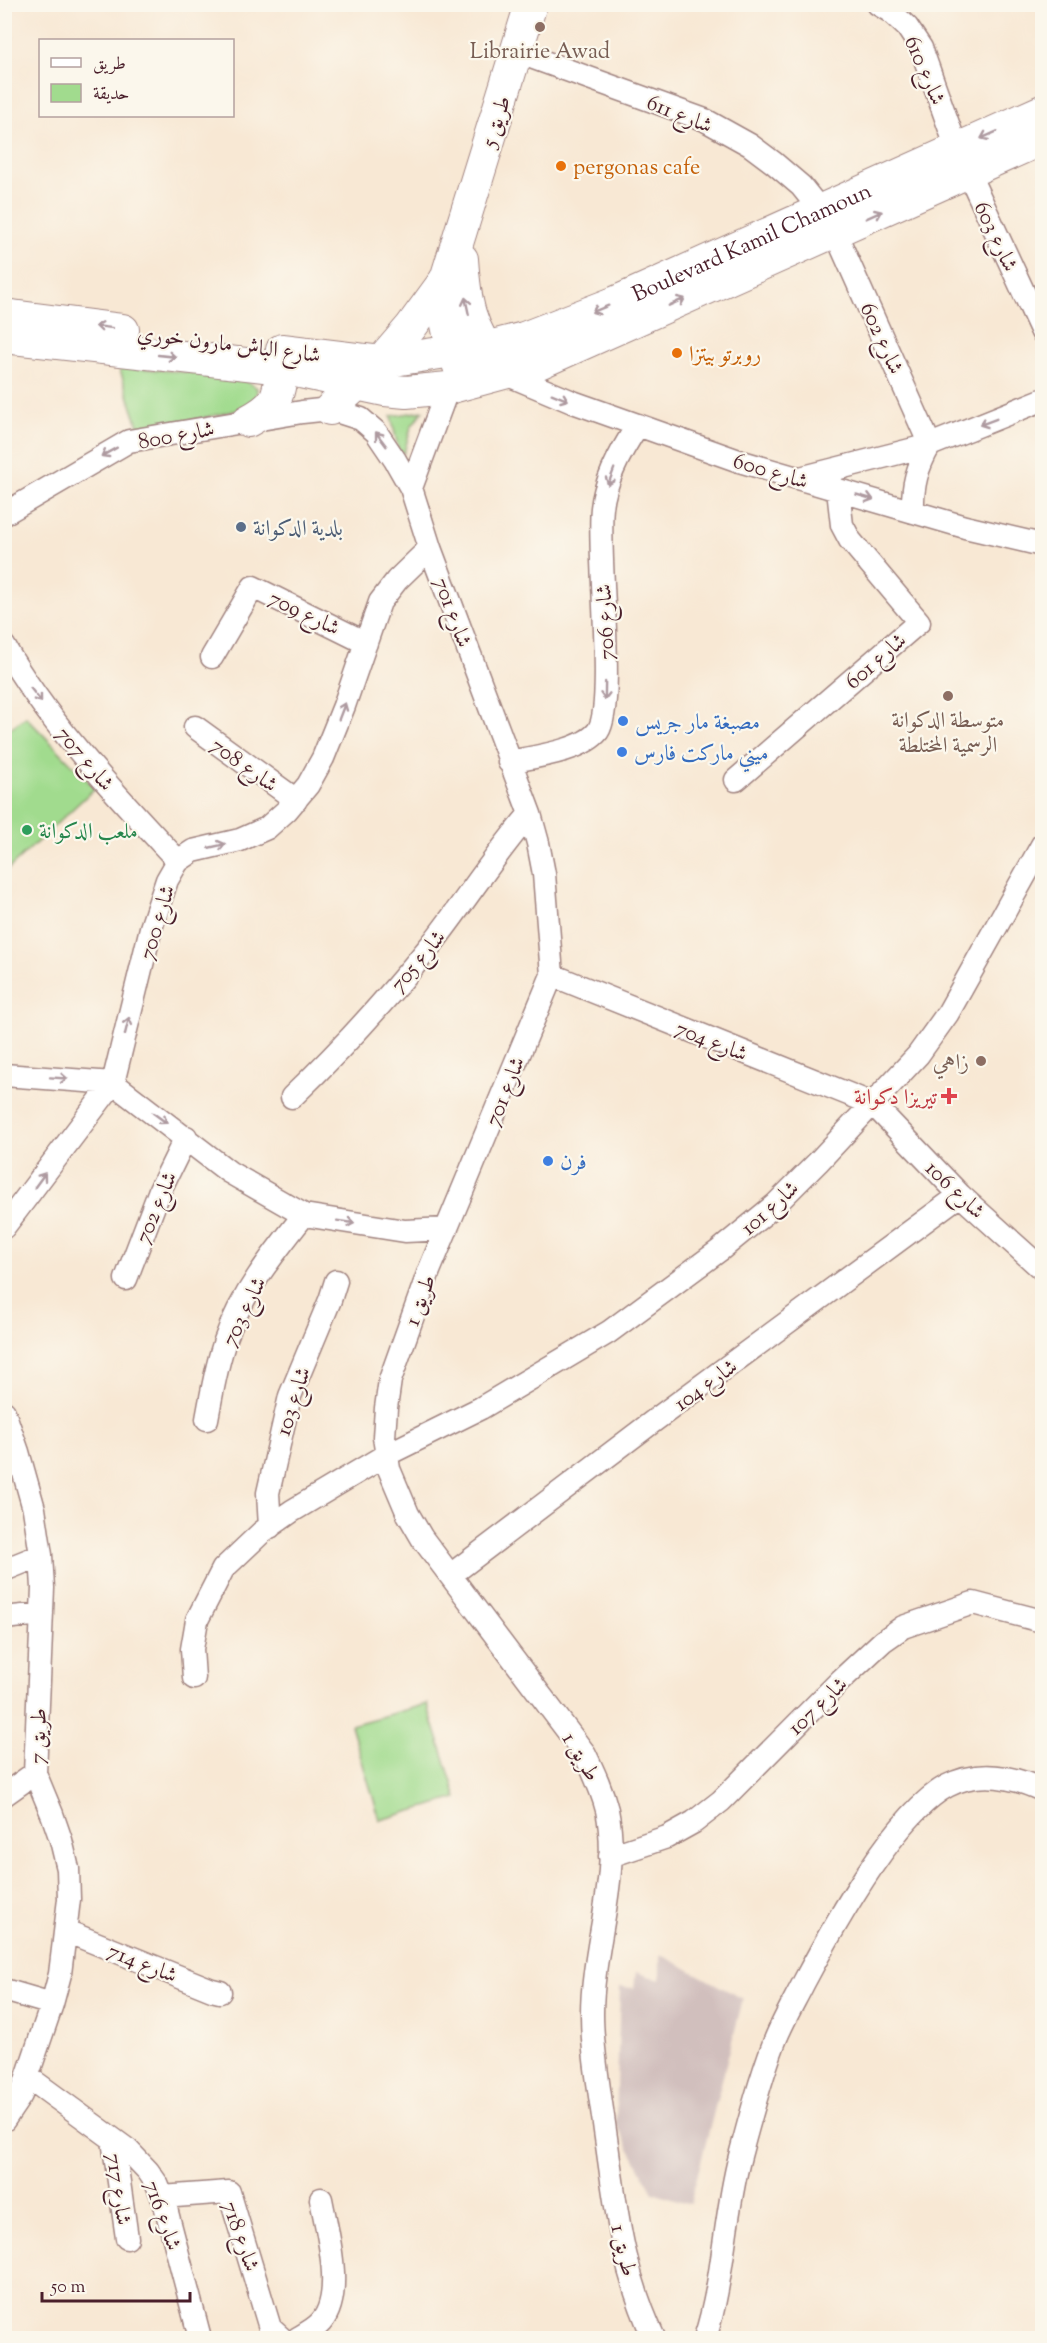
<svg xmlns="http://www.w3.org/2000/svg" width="1047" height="2343" viewBox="0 0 1047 2343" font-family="'Sorts Mill Goudy',Amiri,serif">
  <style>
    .industrial { fill: #d1bfbd }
    .green { fill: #a1db8e; stroke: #767d5c; stroke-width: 1.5 }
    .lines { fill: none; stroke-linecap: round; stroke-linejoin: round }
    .minor-casing { stroke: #a18480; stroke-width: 25 }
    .secondary-casing { stroke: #a18480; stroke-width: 34 }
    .minor { stroke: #fff; stroke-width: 22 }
    .secondary { stroke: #fff; stroke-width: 32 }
    .oneway { stroke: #ae9aa0 }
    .education-dot { fill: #8d6e63; stroke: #fbf7ec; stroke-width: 2 }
    .food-dot { fill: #e8710a; stroke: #fbf7ec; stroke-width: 2 }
    .service-dot { fill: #5c6f8a; stroke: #fbf7ec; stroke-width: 2 }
    .shop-dot { fill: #3f7fe0; stroke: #fbf7ec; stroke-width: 2 }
    .leisure-dot { fill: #2e9e5b; stroke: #fbf7ec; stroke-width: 2 }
    .health-dot { fill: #e0444e; stroke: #fbf7ec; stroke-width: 2 }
    .labels { text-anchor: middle; stroke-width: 4.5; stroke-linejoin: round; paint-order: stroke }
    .education-label { font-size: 22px; fill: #785e54; stroke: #fbf7ec }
    .street-label { font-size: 22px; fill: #4a1f2b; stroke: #fbf7ec }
    .food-label { font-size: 22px; fill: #c56008; stroke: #fbf7ec; text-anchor: start }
    .service-label { font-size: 22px; fill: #4e5e75; stroke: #fbf7ec; text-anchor: start }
    .shop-label { font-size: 22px; fill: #366cbe; stroke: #fbf7ec; text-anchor: start }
    .leisure-label { font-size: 22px; fill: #27864d; stroke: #fbf7ec; text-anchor: start }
    .health-label { font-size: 22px; fill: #be3a42; stroke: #fbf7ec; text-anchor: end }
  </style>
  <rect width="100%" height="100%" fill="#fbf7ec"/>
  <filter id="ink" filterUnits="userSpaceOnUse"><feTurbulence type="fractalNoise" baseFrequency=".0167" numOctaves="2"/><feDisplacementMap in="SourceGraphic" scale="12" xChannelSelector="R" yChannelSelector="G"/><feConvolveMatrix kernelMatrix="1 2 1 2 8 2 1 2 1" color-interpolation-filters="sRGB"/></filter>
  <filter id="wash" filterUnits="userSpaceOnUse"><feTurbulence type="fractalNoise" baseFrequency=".008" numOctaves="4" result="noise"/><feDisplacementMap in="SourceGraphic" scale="24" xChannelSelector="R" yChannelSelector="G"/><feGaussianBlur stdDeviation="1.35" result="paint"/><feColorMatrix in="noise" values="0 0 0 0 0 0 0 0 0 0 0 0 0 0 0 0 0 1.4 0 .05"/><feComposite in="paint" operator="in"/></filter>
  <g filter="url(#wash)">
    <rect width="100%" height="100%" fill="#f8e8d4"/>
    <path class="industrial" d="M660,1954l83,45 -53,205 -37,-12 -37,-68 4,-137 14,1 2,-16 24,8z"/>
    <path class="green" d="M119,367l119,9 19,12 -1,11 -13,10 -103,23z
      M423,411l-12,16 -7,26 -5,-1 -8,-36z
      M26,717l69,71 -90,84v-140z
      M427,1704l30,94 -77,22 -29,-95z"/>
  </g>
  <g filter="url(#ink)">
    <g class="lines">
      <g class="minor-casing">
        <path id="minor" d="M878,4l13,8 16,15 14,21 36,101
          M517,52l188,68 45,25 24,18 27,23 20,25
          M968,172l74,160
          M835,232l95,213
          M506,374l64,27 169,60 226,66 77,18
          M800,478l130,-33 112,-45
          M411,488l37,-100
          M913,512c-1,-26 4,-45 17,-67
          M4,514l125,-73 173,-29 28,-3 31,10 15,13 19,28 16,28 19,60 100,266 8,29 6,31 8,101 -123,296 -39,109 -4,28 -2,29 5,32 19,45 14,24 163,216c9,19 17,36 22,56 14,67 -15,136 -15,204 0,38 8,79 13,117 11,75 16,137 49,207
          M4,646c46,80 112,148 174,215
          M212,657l41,-70 113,56
          M195,727l101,73
          M509,762c24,-5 74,-11 89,-31 18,-26 -1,-180 4,-223 3,-29 20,-59 36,-83
          M736,780l183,-158 -69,-82 -8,-15 -4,-35
          M552,975l321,129 87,91 82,74
          M4,1075l109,8 116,89 75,43 101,16 42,-2
          M292,1097c49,-47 96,-99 139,-152 34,-43 63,-90 99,-131
          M4,1227l109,-144 38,-155 16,-48 11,-19 15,-10 47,-11 27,-12 20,-18 21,-25 15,-27 21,-52 36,-104 17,-22 33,-32
          M126,1279l34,-89 26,-53
          M4,1412l14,40 16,57 7,46 2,33 -8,185 17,41 9,26 7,29 1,30 -9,75 -8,30 -31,91 -17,25
          M207,1419c5,-26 9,-53 18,-78 16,-47 48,-87 79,-126
          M270,1527l-2,-34 22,-97 40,-96 6,-19
          M4,1570l37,-15
          M452,1574l203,-154 305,-225
          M4,1618l38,-4
          M194,1678l-2,-29 5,-29 26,-51 39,-37 30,-21 94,-56 95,-47 128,-76 111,-82 55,-45 43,-43 100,-107 30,-42 94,-168
          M4,1795l31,-22
          M610,1856l57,-19 27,-15 27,-21 120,-121 42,-39 20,-14 70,-24 69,18
          M66,1931l146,59 8,2
          M4,1990l48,14
          M28,2077l100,73 20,21 9,13 7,17 36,137
          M113,2140l14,98
          M162,2197l67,-5 41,136 11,10
          M298,2338c7,-4 17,-9 23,-16 24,-27 6,-91 0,-123
          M705,2338c19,-58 19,-122 35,-182 10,-38 20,-76 34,-113 8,-21 20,-41 30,-61 28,-53 90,-167 143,-196 32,-17 65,-10 95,4"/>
      </g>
      <g class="secondary-casing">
        <g id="secondary">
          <path d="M462,259c3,43 7,69 35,104"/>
          <path d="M4,315l119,15"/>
          <path d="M4,337l278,31 103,22 21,2 42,-4 89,-24 505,-225"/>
          <path id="s1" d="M282,350l99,12 72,-11 32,-3 39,-10 90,-35 428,-192"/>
          <path d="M460,369c-12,-33 -18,-55 -14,-90l85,-275"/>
          <path d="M330,409l51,-47 30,-35 35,-48"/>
          <path d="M248,421c29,-16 30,-22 34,-53"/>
        </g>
      </g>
      <use href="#minor" class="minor"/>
      <use href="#secondary" class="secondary"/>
    </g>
    <defs><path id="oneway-shaft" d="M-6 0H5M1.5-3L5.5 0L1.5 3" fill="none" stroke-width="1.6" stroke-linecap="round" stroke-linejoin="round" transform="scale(1.5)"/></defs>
    <g class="oneway">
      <use href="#oneway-shaft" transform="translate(989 135) rotate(156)"/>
      <use href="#oneway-shaft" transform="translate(874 215) rotate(-24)"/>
      <use href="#oneway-shaft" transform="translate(677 302) rotate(-24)"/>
      <use href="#oneway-shaft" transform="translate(467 306) rotate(-102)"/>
      <use href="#oneway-shaft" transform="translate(600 309) rotate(158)"/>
      <use href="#oneway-shaft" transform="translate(104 327) rotate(-173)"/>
      <use href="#oneway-shaft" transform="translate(167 356) rotate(6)"/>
      <use href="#oneway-shaft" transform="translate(560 397) rotate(22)"/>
      <use href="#oneway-shaft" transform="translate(988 422) rotate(159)"/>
      <use href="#oneway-shaft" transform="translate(381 439) rotate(-127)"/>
      <use href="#oneway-shaft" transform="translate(109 452) rotate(151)"/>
      <use href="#oneway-shaft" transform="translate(611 477) rotate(111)"/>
      <use href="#oneway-shaft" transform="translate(865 497) rotate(16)"/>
      <use href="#oneway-shaft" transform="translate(605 691) rotate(91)"/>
      <use href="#oneway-shaft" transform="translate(36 695) rotate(52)"/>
      <use href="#oneway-shaft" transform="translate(342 711) rotate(-69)"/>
      <use href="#oneway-shaft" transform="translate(217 846) rotate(-13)"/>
      <use href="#oneway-shaft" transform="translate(127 1026) rotate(-76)"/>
      <use href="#oneway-shaft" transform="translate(59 1078) rotate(4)"/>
      <use href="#oneway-shaft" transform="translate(160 1118) rotate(36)"/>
      <use href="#oneway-shaft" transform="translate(40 1180) rotate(-54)"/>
      <use href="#oneway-shaft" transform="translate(346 1222) rotate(9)"/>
    </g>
  </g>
  <g class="education-dot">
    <circle cx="540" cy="27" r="6"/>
    <circle cx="948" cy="696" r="6"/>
    <circle cx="981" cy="1061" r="6"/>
  </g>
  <g class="food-dot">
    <circle cx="561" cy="166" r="6"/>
    <circle cx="677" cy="353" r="6"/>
  </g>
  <circle class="service-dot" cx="241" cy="527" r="6"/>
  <g class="shop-dot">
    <circle cx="623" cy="721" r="6"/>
    <circle cx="622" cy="752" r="6"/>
    <circle cx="548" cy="1161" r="6"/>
  </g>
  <circle class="leisure-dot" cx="27" cy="830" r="6"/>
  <path class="health-dot" d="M946 1087h6v6h6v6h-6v6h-6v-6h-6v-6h6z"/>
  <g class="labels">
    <g class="education-label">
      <text x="540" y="58">Librairie Awad</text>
      <text x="948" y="727">متوسطة الدكوانة<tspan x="948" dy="25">الرسمية المختلطة</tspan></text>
      <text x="969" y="1069" text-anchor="end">زاهي</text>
    </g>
    <g class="street-label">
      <text transform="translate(926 70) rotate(67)" y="8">شارع 610</text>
      <text transform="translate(680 113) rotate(22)" y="8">شارع 611</text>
      <text transform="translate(495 121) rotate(-72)" y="8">طريق 5</text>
      <text transform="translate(997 236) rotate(65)" y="8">شارع 603</text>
      <text dy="8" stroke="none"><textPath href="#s1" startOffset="492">Boulevard Kamil Chamoun</textPath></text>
      <text transform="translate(883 338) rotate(66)" y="8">شارع 602</text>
      <text transform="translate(229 343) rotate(7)" y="8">شارع الباش مارون خوري</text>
      <text transform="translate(176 434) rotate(-10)" y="8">800 شارع</text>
      <text transform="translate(771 470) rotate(17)" y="8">شارع 600</text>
      <text transform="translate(305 612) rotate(26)" y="8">شارع 709</text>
      <text transform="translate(454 612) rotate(70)" y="8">شارع 701</text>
      <text transform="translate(604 622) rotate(-92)" y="8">شارع 706</text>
      <text transform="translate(875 660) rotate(-41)" y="8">شارع 601</text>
      <text transform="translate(86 758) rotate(50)" y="8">شارع 707</text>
      <text transform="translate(245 764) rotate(36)" y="8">شارع 708</text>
      <text transform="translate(156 922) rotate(-73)" y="8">شارع 700</text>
      <text transform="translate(417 960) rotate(-50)" y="8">شارع 705</text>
      <text transform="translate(712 1040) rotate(22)" y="8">شارع 704</text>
      <text transform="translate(504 1091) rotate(-68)" y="8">شارع 701</text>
      <text transform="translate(956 1189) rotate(44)" y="8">شارع 106</text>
      <text transform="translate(155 1207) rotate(-67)" y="8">شارع 702</text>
      <text transform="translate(769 1207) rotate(-42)" y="8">شارع 101</text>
      <text transform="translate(419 1300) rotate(-70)" y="8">طريق 1</text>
      <text transform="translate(243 1311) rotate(-64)" y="8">شارع 703</text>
      <text transform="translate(705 1384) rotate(-36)" y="8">شارع 104</text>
      <text transform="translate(292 1401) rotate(-72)" y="8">شارع 103</text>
      <text transform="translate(817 1705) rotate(-44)" y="8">شارع 107</text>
      <text transform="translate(37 1736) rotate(-88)" y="8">7 طريق</text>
      <text transform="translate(582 1756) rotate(59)" y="8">طريق 1</text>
      <text transform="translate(143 1962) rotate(22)" y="8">شارع 714</text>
      <text transform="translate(120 2189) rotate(82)" y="8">شارع 717</text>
      <text transform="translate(164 2215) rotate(71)" y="8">شارع 716</text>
      <text transform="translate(242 2236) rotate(71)" y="8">شارع 718</text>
      <text transform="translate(625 2250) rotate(77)" y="8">طريق 1</text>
    </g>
    <g class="food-label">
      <text x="573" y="174">pergonas cafe</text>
      <text x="689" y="361">روبرتو بيتزا</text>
    </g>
    <g class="service-label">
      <text x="253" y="535">بلدية الدكوانة</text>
    </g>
    <g class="shop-label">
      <text x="635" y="729">مصبغة مار جريس</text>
      <text x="634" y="760">ميني ماركت فارس</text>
      <text x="560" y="1169">فرن</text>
    </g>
    <g class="leisure-label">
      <text x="39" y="838">ملعب الدكوانة</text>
    </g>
    <g class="health-label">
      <text x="937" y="1104">تيريزا دكوانة</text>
    </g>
  </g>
  <rect width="1047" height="2343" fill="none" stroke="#fbf7ec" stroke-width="24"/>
  <rect x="39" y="39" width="195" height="78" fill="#fbf7ec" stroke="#b4a19f" stroke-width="1.5"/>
  <rect x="51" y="58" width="30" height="9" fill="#ffffff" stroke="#b4a19f" stroke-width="1.5"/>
  <text x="93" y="69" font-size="18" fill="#4a1f2b">طريق</text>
  <rect x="51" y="84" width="30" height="18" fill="#a1db8e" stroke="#b4a19f" stroke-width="1.5"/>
  <text x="93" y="99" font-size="18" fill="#4a1f2b">حديقة</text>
  <path d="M42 2292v9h148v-9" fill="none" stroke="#4a1f2b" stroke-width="3"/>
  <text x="51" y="2292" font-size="18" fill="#4a1f2b" stroke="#fbf7ec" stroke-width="4.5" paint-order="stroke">50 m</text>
</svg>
